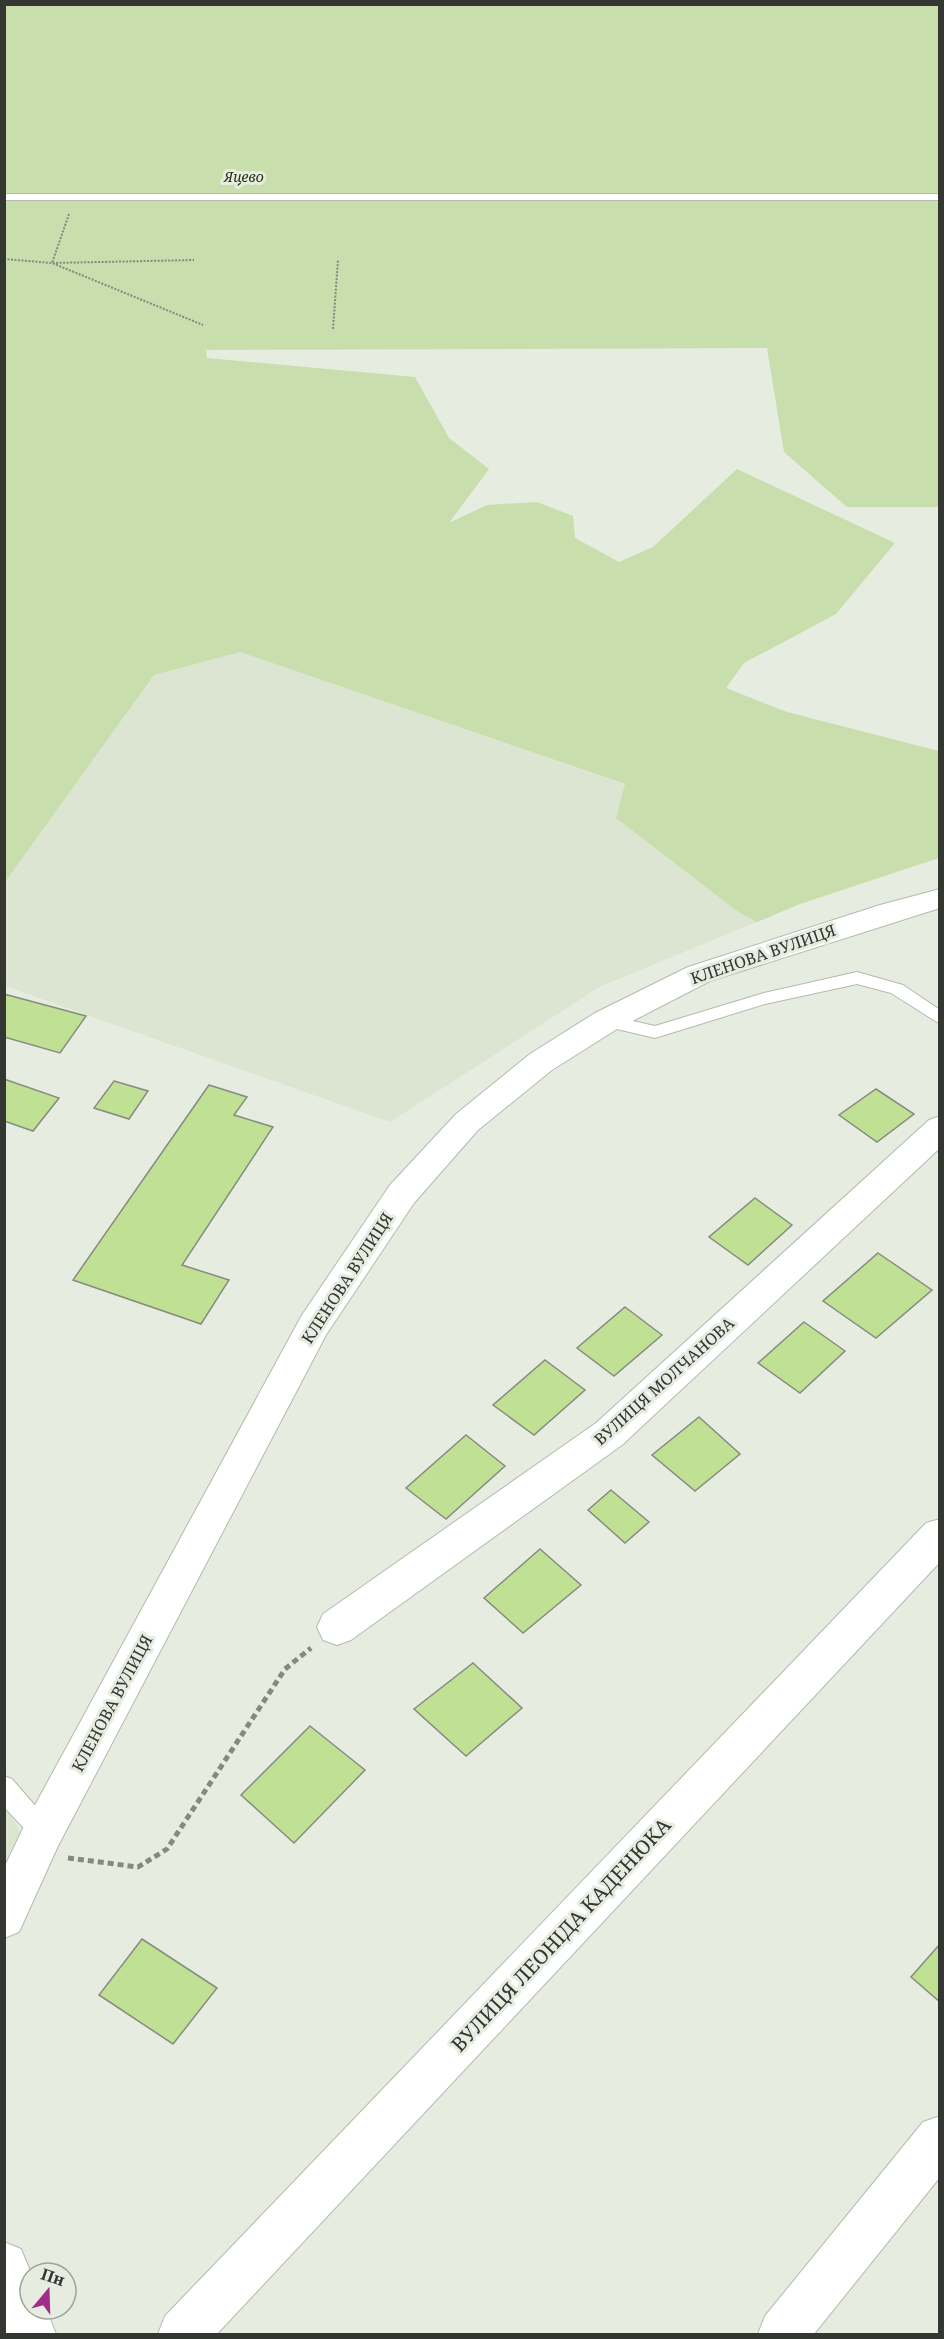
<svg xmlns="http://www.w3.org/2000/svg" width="944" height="2339" viewBox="0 0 944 2339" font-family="'Noto Serif',serif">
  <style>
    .built { fill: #dce5d1 }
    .green { fill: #c8dead }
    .building { fill: #c0e094; stroke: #878c81; stroke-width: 1.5 }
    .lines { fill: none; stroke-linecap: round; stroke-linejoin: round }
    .lane-casing { stroke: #b4baae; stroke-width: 2 }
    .street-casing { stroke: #b4baae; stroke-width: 2 }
    .path-far1 { stroke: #858981; stroke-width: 2; stroke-dasharray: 2 1.5; stroke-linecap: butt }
    .path { stroke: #858981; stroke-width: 5; stroke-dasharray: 6 4; stroke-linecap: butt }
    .lane { fill: #fff; fill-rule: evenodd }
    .street { fill: #fff; fill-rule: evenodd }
    .labels { text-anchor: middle; stroke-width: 6; stroke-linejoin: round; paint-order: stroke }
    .far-park-label { font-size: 14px; font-style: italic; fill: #233010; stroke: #e6ece0 }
    .street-label { font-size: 16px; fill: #333631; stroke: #e6ece0 }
    .near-street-label { font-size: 20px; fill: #333631; stroke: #e6ece0 }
  </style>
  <rect width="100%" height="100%" fill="#e6ece0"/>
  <path class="built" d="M240,652l386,133 -10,33 121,93 20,11 -156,64 -211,136 -385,-136v-104l149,-207z
    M4,1805l16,26 -15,31h-1z"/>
  <path class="green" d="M5,5h934v502h-92l-63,-55 -17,-104 -561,2 1,8 208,19 34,61 40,31 -40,54 38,-18 50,-3 36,14 2,22 44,24 34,-15 84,-78 158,74 -59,71 -92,49 -18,25 61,24 152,39v107l-139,46 -43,18 -20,-11 -121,-93 9,-34 -385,-132 -86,23 -149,207z"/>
  <path class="building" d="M4,994l82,22 -26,37 -56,-16z
    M4,1079l55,19 -26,33 -29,-10z
    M114,1081l34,10 -19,28 -35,-11z
    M209,1085l38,12 -13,18 39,12 -91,138 47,15 -28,44 -128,-44z
    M876,1089l38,25 -37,28 -38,-27z
    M755,1198l37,27 -44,40 -39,-28z
    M878,1253l54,37 -56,48 -53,-37z
    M625,1307l37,28 -48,41 -37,-28z
    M804,1322l41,29 -45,42 -42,-30z
    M545,1360l40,30 -51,45 -41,-30z
    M699,1417l41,37 -45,37 -43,-36z
    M466,1435l39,31 -59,53 -40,-31z
    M611,1490l38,32 -24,21 -37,-33z
    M540,1549l41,36 -58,48 -39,-35z
    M473,1663l49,45 -56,48 -52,-47z
    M310,1726l55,44 -71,73 -53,-48z
    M142,1939l75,49 -44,56 -74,-49z
    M940,1944v58l-29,-25z"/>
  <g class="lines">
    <g class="lane-casing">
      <path id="lane" d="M4,194h936v6h-936z
        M857,972l46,13 37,25v14l-49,-31 -34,-9 -92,20 -110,34 -55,-13 -2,-4 2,-4 6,-2 49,11 109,-33z
        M4,1776l8,3 39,45 4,8 -4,8 -8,3 -8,-3 -31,-33z"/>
    </g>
    <g class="street-casing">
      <path id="street" d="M940,889v19l-230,73 -93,48 -65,41 -74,60 -64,73 -88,132 -268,511 -39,86 -15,6v-70l24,-50 274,-503 88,-130 66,-71 74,-60 65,-41 93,-46 192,-62z
        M940,1116v32l-318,297 -271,195 -14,5 -14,-5 -6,-13 6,-13 273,-191 333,-303z
        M940,1519v43l-723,772h-59l7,-18 761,-793z
        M940,2116v61l-126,157h-56l7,-18 158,-194z
        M4,2242l17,7 10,24 -1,36h16l10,25h-50z"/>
    </g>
    <path class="path-far1" d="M69,214l-17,49 142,-3
      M4,259l48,4 151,62
      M333,329l5,-69"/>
    <path class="path" d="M68,1858l70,9 29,-18 118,-180 26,-21"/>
    <use href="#lane" class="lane"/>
    <use href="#street" class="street"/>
  </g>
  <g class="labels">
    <g class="far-park-label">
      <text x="244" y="182">Яцево</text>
    </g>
    <g class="street-label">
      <text transform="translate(763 954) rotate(-19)" y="6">КЛЕНОВА ВУЛИЦЯ</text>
      <text transform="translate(347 1278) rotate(-57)" y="6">КЛЕНОВА ВУЛИЦЯ</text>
      <text transform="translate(664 1381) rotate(-42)" y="6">ВУЛИЦЯ МОЛЧАНОВА</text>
      <text transform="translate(112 1703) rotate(-62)" y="6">КЛЕНОВА ВУЛИЦЯ</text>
    </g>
    <g class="near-street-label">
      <text transform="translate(561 1935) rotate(-47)" y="7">ВУЛИЦЯ ЛЕОНІДА КАДЕНЮКА</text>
    </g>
  </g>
  <rect width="944" height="2339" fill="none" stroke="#333631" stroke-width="12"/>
  <g transform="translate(48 2291) rotate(19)"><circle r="28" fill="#e6ece0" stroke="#9ea39a" stroke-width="1.5"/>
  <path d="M0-4.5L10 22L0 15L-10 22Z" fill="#a02d89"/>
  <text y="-9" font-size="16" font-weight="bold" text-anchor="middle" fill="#333631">Пн</text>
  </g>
</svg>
